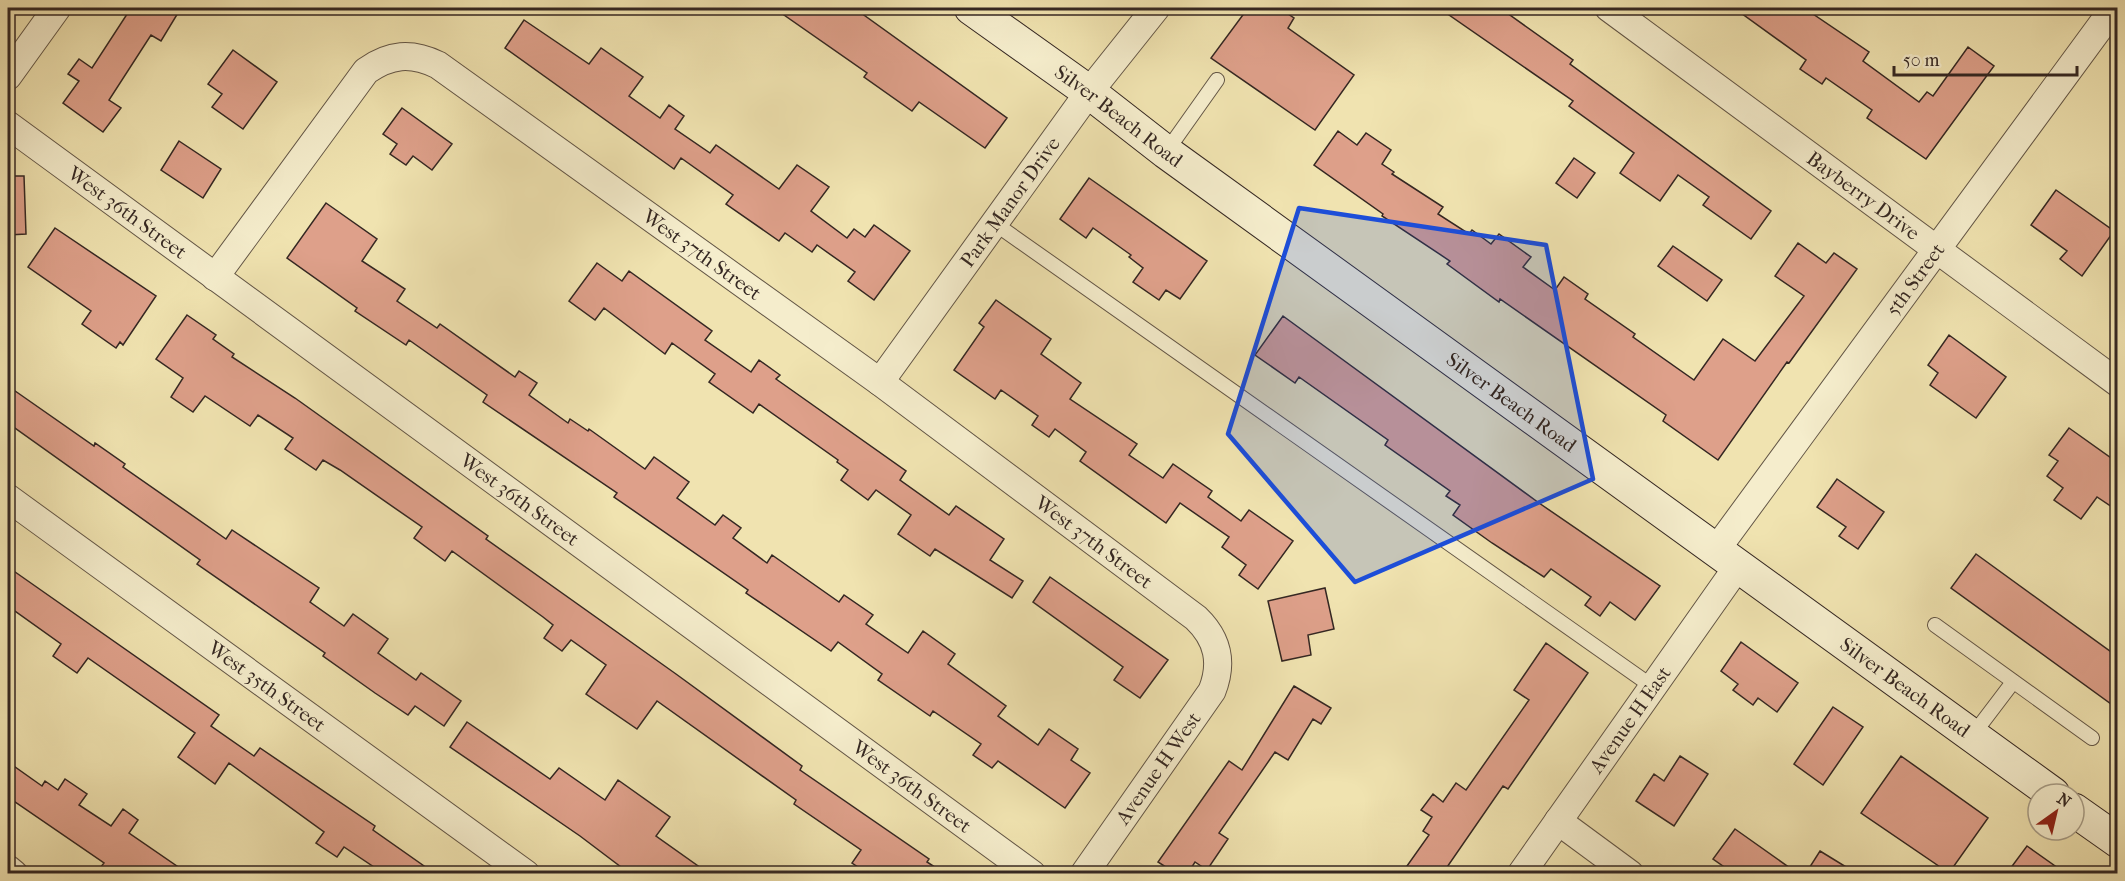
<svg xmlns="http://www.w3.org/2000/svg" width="2125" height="881" viewBox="0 0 2125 881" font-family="'IM FELL French Canon',serif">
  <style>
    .building { fill: #dea08a; stroke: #342722; stroke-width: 1.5 }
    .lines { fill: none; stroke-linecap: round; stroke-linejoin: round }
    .lane-casing { stroke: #635646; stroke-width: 16 }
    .street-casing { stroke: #635646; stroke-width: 29 }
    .secondary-casing { stroke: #342722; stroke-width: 35 }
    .lane { stroke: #f5edcc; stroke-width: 14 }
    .street { stroke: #f5edcc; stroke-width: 27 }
    .secondary { stroke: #f5edcc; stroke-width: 33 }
    .marked { fill: #1d4ed8; fill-opacity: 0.2; stroke: #1d4ed8; stroke-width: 4.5; stroke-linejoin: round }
    .labels { text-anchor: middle; stroke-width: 6; stroke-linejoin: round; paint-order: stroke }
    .street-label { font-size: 20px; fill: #342722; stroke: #f5edcc }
  </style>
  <rect width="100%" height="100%" fill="#f0e3b0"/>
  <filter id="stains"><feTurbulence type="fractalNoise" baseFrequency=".00333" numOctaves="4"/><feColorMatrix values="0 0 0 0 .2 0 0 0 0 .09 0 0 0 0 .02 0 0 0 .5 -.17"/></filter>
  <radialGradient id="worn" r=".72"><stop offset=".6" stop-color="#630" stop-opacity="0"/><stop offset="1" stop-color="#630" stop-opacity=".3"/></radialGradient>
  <path class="building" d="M131,8h50l-20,33 -10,-6 -42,65 12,8 -18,24 -40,-29 16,-22 -11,-7 11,-15 13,9z
    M774,8h80l153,110 -22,30 -66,-46 -7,9 -48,-34 3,-4z
    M1248,8h31l15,10 -6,10 66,47 -39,55 -104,-72z
    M1439,8h61l73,52 -3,4 201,147 -20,28 -48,-34 6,-8 -31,-22 -18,26 -40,-28 14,-20 -65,-47 4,-5z
    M1734,8h70l65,44 -6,9 56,41 8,-10 6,4 35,-49 26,19 -68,93 -59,-41 5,-8 -46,-32 -4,6 -22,-15 6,-9z
    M524,20l65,44 12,-16 42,29 -14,19 31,22 9,-13 15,11 -9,13 35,24 6,-8 63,44 18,-24 32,22 -18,24 36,27 7,-9 11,8 9,-12 36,26 -36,49 -26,-19 7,-9 -38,-27 -5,7 -27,-19 -6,8 -53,-37 7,-9 -52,-37 -7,11 -169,-121z
    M233,50l44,32 -34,47 -31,-22 10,-13 -14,-10z
    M402,108l50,36 -20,26 -19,-14 -7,9 -16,-11 7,-10 -14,-10z
    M1338,131l19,14 9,-12 25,17 -9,14 12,8 -2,2 51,33 -5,7 31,20 3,-4 19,14 8,-10 32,23 -8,10 32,23 9,-13 24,17 -3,5 50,35 -2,3 61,43 29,-41 32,22 49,-65 -29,-20 23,-33 28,20 8,-10 23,16 -68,94 -2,-1 -69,98 -55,-39 3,-6 -166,-116 -1,3 -52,-38 3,-3 -68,-45 1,-2 -69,-49z
    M179,141l42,28 -18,29 -42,-28z
    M1574,158l21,15 -18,25 -21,-15z
    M8,176h16l2,58 -18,1z
    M1089,178l118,83 -27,38 -14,-9 -7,10 -26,-18 10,-14 -14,-11 2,-2 -38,-27 -7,10 -26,-19z
    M2056,190l58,41 -32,45 -22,-17 7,-8 -36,-26z
    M326,203l51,36 -15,22 43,28 -8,12 40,27 3,-4 75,53 4,-6 18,12 -8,12 39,28 2,-4 18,12 1,-2 56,40 9,-12 35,25 -12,16 38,27 8,-10 18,13 -8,10 34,25 5,-8 67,47 5,-7 29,20 -7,9 42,29 15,-22 32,23 -7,10 58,42 -8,10 40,29 11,-16 29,20 -7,11 19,13 -25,35 -67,-47 -6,7 -19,-13 8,-11 -48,-33 -3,5 -52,-36 4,-6 -44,-32 -7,9 -85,-58 2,-3 -134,-93 3,-4 -134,-91 4,-7 -78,-55 -3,5 -51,-34 2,-3 -70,-50z
    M55,228l101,68 -33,49 -3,-3 -4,6 -34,-24 9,-13 -63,-44z
    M1673,246l49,34 -15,21 -49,-35z
    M597,263l25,18 7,-10 83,60 -7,9 46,32 8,-12 21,15 -4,4 130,92 -6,9 49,35 7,-9 48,33 -14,21 33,21 -11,17 -77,-49 -5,7 -32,-22 13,-19 -35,-25 -8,10 -27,-20 7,-10 -11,-8 1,-2 -79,-56 -6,9 -44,-31 6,-8 -43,-31 -7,11 -61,-46 -9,12 -26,-19z
    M996,300l55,39 -10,15 40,29 -11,16 67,45 -8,11 34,23 10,-14 39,27 -4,6 33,24 8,-11 44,31 -35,48 -19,-14 7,-10 -24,-18 7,-10 -49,-34 -14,20 -86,-62 6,-9 -31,-23 -6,8 -17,-12 6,-9 -37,-26 -6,9 -41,-29 30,-43 -5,-4z
    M187,315l29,20 -3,4 21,15 -2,3 63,41 193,138 -2,3 190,135 126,92 -2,4 129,89 -2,3 17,11h-77l-15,-10 9,-13 -67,-46 2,-4 -139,-99 -20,28 -51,-35 20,-29 -35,-25 -9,11 -18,-13 9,-13 -10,-8 -91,-66 -7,10 -31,-23 8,-11 -82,-57 -17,-10 -7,10 -31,-21 8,-11 -35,-23 -8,11 -45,-30 -12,16 -22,-15 12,-19 -27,-19z
    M1283,316l256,187 121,83 -25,34 -25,-18 -10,14 -15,-11 6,-8 -40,-28 -7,8 -52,-34 -39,-28 7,-10 -14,-9 4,-5 -65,-46 3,-5 -89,-63 -4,6 -40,-28z
    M1949,335l57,42 -30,41 -46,-33 8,-12 -10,-8z
    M8,386l86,60 1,-3 30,21 -2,3 103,72 6,-9 87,58 -9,14 34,24 9,-12 35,25 -10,14 38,27 5,-7 40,28 -17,25 -29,-20 -7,9 -33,-22 -52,-37 2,-3 -128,-89 3,-4 -192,-137z
    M2069,428l49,35v48l-21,-14 -16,22 -27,-19 9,-12 -16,-12 11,-15 -9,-6z
    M1837,479l47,33 -26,37 -19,-13 7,-9 -29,-20z
    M1976,554l142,103v52l-167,-121z
    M8,567l211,148 -8,11 43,30 6,-8 115,78 -2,4 61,43h-51l-39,-26 -7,10 -21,-14 8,-11 -95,-69 -14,21 -37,-27 17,-24 -107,-75 -11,15 -24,-17 8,-12 -53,-38z
    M1050,577l118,83 -28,38 -26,-18 9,-13 -90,-65z
    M1325,588l9,41 -26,6 3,20 -29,6 -14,-60z
    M1741,642l57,41 -21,29 -19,-14 -5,7 -20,-15 5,-6 -17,-13z
    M1546,643l42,30 -80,116 -5,-3 -60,87h-41l27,-38 -6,-4 9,-14 -11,-7 12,-16 10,8 13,-19 10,7 63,-90 -15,-10z
    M1294,686l37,22 -10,16 -8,-5 -25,41 -13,-8 -56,81 9,6 -21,31 -12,-8 -7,11h-13l-17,-11 71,-101 13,9z
    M1833,707l30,20 -40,58 -29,-21z
    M467,722l83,57 9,-11 46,32 13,-20 52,37 -14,19 52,37h-79l-49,-37 -130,-89z
    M1680,756l28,18 -34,52 -38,-25 18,-27 10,7z
    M1901,756l87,62 -39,55 -88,-60z
    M8,762l34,24 3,-5 13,9 7,-11 22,15 -8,11 32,21 12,-17 15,11 -9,13 58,40h-91l8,-10 -96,-66z
    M1735,829l62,44h-64l-20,-14z
    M2027,846l38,27h-58z
    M1820,851l36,22h-50z"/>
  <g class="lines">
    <g class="lane-casing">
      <path id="lane" d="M1166,152l51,-72
        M994,223l659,464
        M1935,625l157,113
        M1972,736l41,-54"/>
    </g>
    <g class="street-casing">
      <g id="street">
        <path id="s1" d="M1609,8l509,375"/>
        <path d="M8,76l49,-68"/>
        <path id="s2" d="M8,125l1024,749"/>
        <path id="s3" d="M215,277l151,-206c24,-17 45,-19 72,-6l442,317 316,236c22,21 27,45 16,73l-128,183"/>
        <path id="s4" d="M880,382l209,-290 67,-84"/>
        <path id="s5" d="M8,498l518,376"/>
        <path id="s6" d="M1716,550l398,-542"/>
        <path d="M1558,821l72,53"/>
        <path d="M8,869l6,5"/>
        <path id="s7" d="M1521,874l217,-308"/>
      </g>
    </g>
    <g class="secondary-casing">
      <g id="secondary">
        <path id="s8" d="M971,8l118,84 77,60 887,642"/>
        <path d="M2074,810l44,31"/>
      </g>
    </g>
    <use href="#lane" class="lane"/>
    <use href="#street" class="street"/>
    <use href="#secondary" class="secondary"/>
  </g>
  <path class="marked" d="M1299,208l247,37 47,234 -238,103 -127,-148z"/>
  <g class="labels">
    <g class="street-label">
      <text dy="7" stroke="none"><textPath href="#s8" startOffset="183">Silver Beach Road</textPath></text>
      <text dy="7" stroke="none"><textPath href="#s1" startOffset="316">Bayberry Drive</textPath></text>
      <text dy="7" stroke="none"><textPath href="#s4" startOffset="222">Park Manor Drive</textPath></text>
      <text dy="7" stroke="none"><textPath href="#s2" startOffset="148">West 36th Street</textPath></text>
      <text dy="7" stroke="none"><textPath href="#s3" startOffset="657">West 37th Street</textPath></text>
      <text dy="7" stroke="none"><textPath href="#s6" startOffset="336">5th Street</textPath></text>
      <text dy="7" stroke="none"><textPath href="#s8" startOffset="669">Silver Beach Road</textPath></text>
      <text dy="7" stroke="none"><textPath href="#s2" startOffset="634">West 36th Street</textPath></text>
      <text dy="7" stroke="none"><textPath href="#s3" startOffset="1143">West 37th Street</textPath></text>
      <text dy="7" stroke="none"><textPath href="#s5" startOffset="320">West 35th Street</textPath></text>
      <text dy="7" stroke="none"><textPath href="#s8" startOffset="1155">Silver Beach Road</textPath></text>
      <text dy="7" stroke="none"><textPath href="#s7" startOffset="189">Avenue H East</textPath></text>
      <text transform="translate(1158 768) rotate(-55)" y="7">Avenue H West</text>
      <text dy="7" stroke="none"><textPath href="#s2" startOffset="1120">West 36th Street</textPath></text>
    </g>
  </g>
  <rect width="2125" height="881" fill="none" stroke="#f0e3b0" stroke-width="30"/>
  <rect x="9" y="9" width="2107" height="863" fill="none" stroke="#342722" stroke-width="3"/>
  <rect x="15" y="15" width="2095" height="851" fill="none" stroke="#342722" stroke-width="1.5"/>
  <g transform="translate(2056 812) rotate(34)"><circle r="28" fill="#f5edcc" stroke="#a89e88" stroke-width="1.5"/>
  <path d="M0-4.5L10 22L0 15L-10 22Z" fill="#8f2418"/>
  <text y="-9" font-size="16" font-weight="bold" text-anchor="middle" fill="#342722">N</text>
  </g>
  <path d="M1894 66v9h183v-9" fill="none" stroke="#342722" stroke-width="3"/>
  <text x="1903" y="66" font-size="18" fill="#342722" stroke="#f5edcc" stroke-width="4.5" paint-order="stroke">50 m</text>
  <rect width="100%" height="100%" filter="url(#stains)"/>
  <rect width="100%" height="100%" fill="url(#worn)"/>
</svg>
